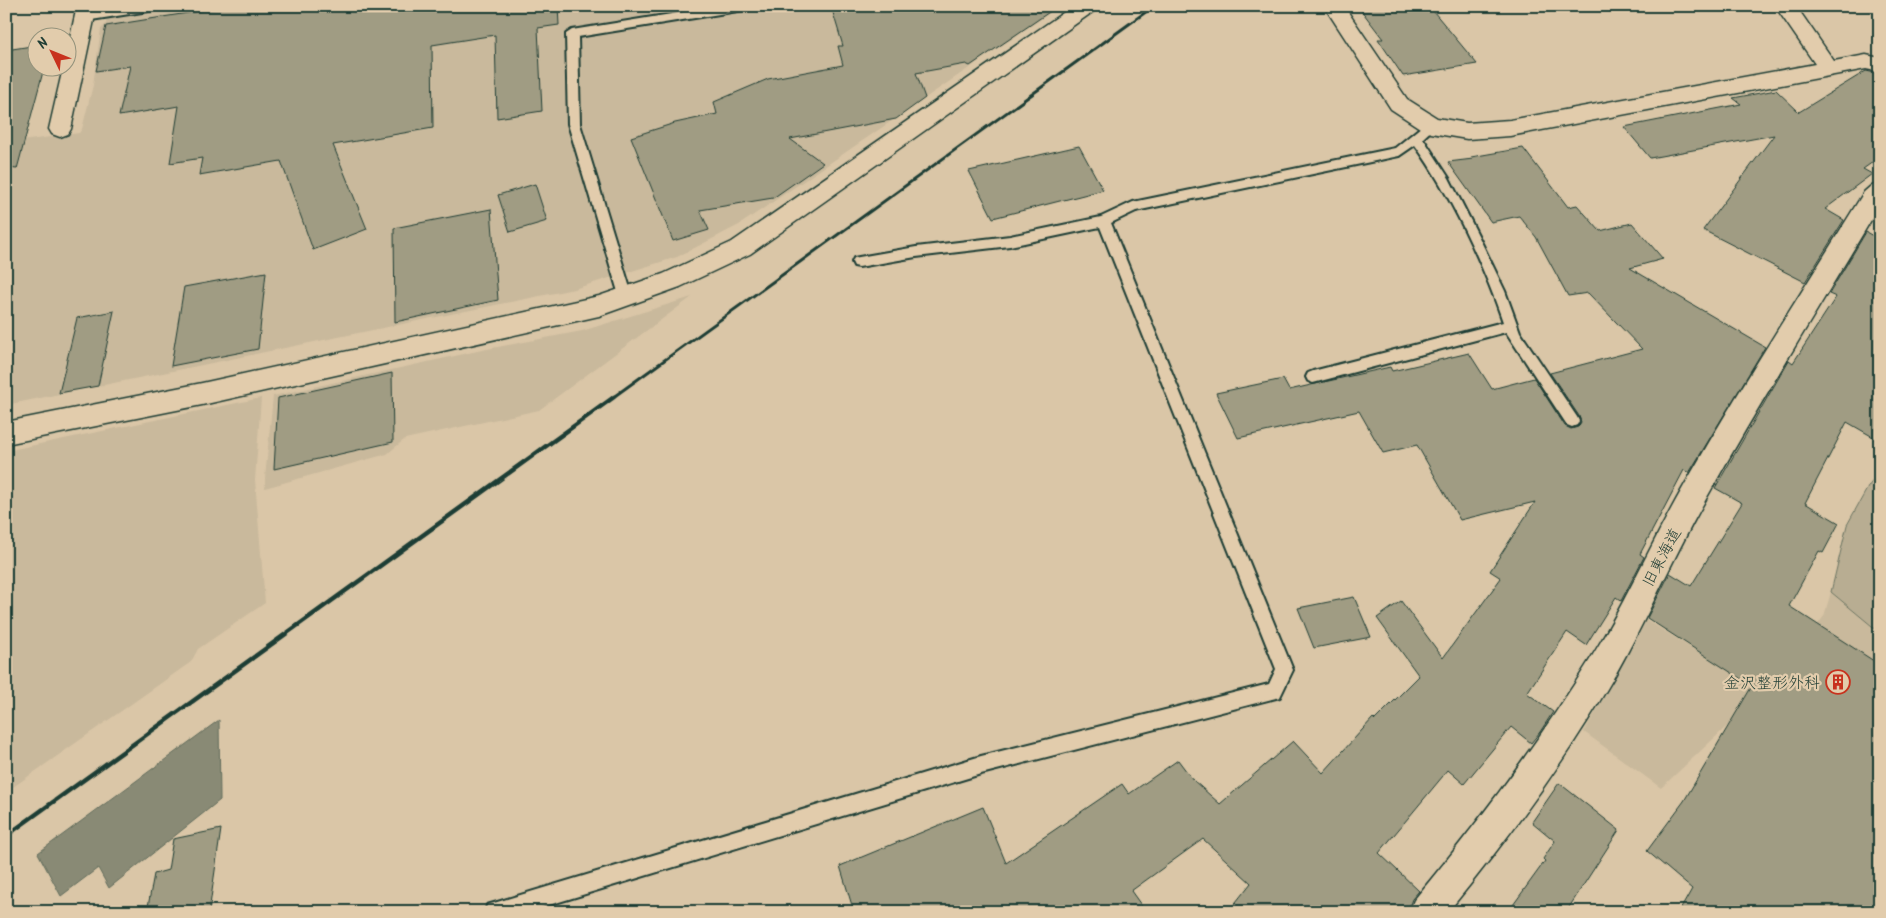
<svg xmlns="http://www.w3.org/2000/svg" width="1886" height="918" viewBox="0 0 1886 918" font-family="Kalam,'Klee One',sans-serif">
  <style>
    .built { fill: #c9b99c }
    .green { fill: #b8ad92; stroke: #6c7563 }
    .water { fill: #898a75; stroke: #5f6b5b }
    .building { fill: #a09c83; stroke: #1f3d34 }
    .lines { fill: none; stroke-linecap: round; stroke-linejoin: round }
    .service-casing { stroke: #1f3d34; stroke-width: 4 }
    .minor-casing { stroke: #1f3d34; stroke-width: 3 }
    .tertiary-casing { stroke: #1f3d34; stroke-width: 3 }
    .service { fill: #e2ccac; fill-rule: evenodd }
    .minor { fill: #e2ccac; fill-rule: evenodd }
    .tertiary { fill: #e2ccac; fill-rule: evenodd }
    .rail-far1 { stroke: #1f3d34; stroke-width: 3 }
    .rail { stroke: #1f3d34; stroke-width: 4.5 }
    .labels { text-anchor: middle; stroke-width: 4.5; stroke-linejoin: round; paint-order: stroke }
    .street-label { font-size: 16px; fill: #1f3d34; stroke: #e2ccac }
    .poi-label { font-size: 16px; fill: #1f3d34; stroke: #e2ccac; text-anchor: end }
  </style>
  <rect width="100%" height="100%" fill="#dac6a7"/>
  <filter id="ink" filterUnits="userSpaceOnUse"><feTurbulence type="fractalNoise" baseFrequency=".02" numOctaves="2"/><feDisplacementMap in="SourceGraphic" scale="10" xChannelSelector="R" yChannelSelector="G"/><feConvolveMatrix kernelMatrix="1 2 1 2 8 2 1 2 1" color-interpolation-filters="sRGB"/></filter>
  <g filter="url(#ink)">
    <path class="built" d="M109,6h951l-321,219 -62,32 -103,32 -568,116v-209l16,-55 57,-8 3,-4 11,-44 8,-56 5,-5z
      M692,297l-153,113 -134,29 -18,15 -122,34v-10l8,-82 209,-46 100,-19z
      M261,398l-6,82 10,123 -67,46 -7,13 -185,130v-341z
      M1831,592l47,39 2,-2v165l-140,-80 -79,74 -77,-56 26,-45 35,-68 122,76 57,-79z"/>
    <path class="green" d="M1880,471v158l-2,2 -47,-39 16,-67 21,-38z"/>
    <path class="water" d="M219,720l1,80 -111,88 -11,-20 -37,28 -23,-43z"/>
    <path class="building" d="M232,6h326l1,19 -21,3 4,83 -45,7 -2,-83 -63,10 1,83 -100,17 34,84 -54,21 -32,-89 -82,14 3,-17 -32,5 9,-57 -60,10 11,-50 -34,5 10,-45z
      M831,6h227l-88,60 -4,-2 -50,9 9,25 -29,21 -106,20 33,24 -50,35 -73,12 9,20 -36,11 -42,-104 44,-14 42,-9 -3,-12 54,-23 75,-14 -5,-19h5z
      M1358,6h71l48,58 -74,12 -25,-37h5z
      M38,45v23h6l-27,101 -11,-1v-118z
      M1866,71l14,3v83l-17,12 9,5 -47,35 19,11 -39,62 -102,-52 71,-95 -124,23 -26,-31 117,-23 -8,-6 43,-8 23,22z
      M1079,146l24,44 -110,28 -24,-47z
      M1523,148l45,59 9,-2 23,26 32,-8 31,36 -33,9 135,79 -76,126 -5,-3 -44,84 4,3 -23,44 -5,-4 -30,48 -19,-13 -40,61 26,19 -13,20 -9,11 -20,-16 -47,57 -16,-14 -69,83 40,38 -7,8 -5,13h-179l23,-29 -48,-44 -72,52 15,21h-292l-14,-46 143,-59 23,56 116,-79 7,10 49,-34 15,20 27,24 73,-63 30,32 50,-55 2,2 44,-44 -42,-58 24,-17 42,57 58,-80 -11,-7 45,-69 -75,18 -43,-75 -34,8 -24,-42 -121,27 -22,-45 67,-14 6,11 101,-23 2,4 77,-18 23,36 42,-11 31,48 6,3 7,-2 3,-5 -2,-6 -29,-43 92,-24 -54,-56 -20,3 -32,-59 -17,-21 -28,6 -43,-60 25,-3 -2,-2z
      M535,184l12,37 -37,11 -12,-37z
      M491,209l7,91 -103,22 -1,-94z
      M1866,232l14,8v201l-33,-19 -42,81 34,20 -16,30 -4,-2 -30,55 91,59v247h-201l13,-23 -45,-38 37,-50 68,-115 -105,-68 23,-45 21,13 51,-83 -27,-15 74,-128 4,3 43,-66 -7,-3z
      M266,272l-8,77 -87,17 13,-79z
      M114,311l-16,75 -39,7 18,-75z
      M392,373l1,69 -119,27 4,-71z
      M1354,597l17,40 -57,11 -16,-40z
      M1559,783l60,47 -53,82h-58l37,-51 -2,-2 12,-18 -23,-19z
      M221,829l-12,83h-62l7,-38 14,-4 5,-31z"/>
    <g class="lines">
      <g class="service-casing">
        <path id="service" d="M131,6h29l-5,4 -70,11 -6,-4 6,-4z
          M721,6h28l-5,4 -166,27 2,87 53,174 -2,4 -5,1 -5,-1 -53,-178 -2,-90 6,-4z
          M1431,121l6,4 -14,13 26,40 29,57 27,56 15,41 57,85 2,4 -2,4 -5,2 -5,-2 -61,-93 -193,51 -5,-2 -2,-4 2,-4 5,-2 190,-49c-19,-56 -53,-129 -88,-177l-16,11 -263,55 -25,12 182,447 -13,27 -299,77 -455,138h-41l2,-7 7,-2 487,-147 288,-72 7,-15 -176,-442 -90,19 -94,11 -57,10 -5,-1 -2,-4 2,-4 5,-1 57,-10 94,-11 91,-19 32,-15 262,-54 32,-26z"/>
      </g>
      <g class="minor-casing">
        <path id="minor" d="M77,6h20l-26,123 -3,5 -8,3 -8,-3 -3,-5 14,-61h5v-21z
          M1324,6h20l63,93 30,19 30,5 43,-3 305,-56 -40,-58h21l38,55 32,-6 14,3v14l-14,-3 -356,67 -43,3 -36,-6 -8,-3 -32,-21z
          M1880,183v22c-58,98 -119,195 -174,294 -33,58 -59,120 -92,178 -48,83 -105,161 -166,235h-39l5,-12c64,-77 124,-157 177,-242 35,-56 61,-117 94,-174 56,-99 119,-195 179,-292l8,-7z"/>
      </g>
      <g class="tertiary-casing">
        <path id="tertiary" d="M1073,6h24l-3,5 -344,243 -70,33 -81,29 -397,89 -196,39v-22l196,-39 397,-87 64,-22 69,-32z"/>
      </g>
      <use href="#service" class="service"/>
      <use href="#minor" class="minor"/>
      <use href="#tertiary" class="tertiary"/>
      <path class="rail-far1" d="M612,398l542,-392"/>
      <path class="rail" d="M6,836l608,-439"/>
    </g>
  </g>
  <defs>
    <g id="building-ring" transform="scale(1.25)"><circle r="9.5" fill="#e2ccac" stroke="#c8321e" stroke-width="1.5"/><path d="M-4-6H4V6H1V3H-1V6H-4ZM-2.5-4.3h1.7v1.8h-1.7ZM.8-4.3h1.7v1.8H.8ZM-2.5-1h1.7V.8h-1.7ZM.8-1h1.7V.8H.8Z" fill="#c8321e"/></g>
  </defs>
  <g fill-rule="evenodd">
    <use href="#building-ring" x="1838" y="682"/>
  </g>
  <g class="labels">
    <g class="street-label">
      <text transform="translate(1661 557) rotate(-62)" y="6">旧東海道</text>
    </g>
    <g class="poi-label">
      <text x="1820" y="688">金沢整形外科</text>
    </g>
  </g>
  <rect width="1886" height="918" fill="none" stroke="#e2ccac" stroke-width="25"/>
  <rect x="12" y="12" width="1861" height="893" fill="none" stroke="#1f3d34" stroke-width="2" filter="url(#ink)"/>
  <g transform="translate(52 52) rotate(313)"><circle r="24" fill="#e2ccac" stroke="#94937c"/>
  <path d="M0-4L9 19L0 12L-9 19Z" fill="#c8321e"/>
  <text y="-8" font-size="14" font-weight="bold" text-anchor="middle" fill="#1f3d34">N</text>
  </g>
</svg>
